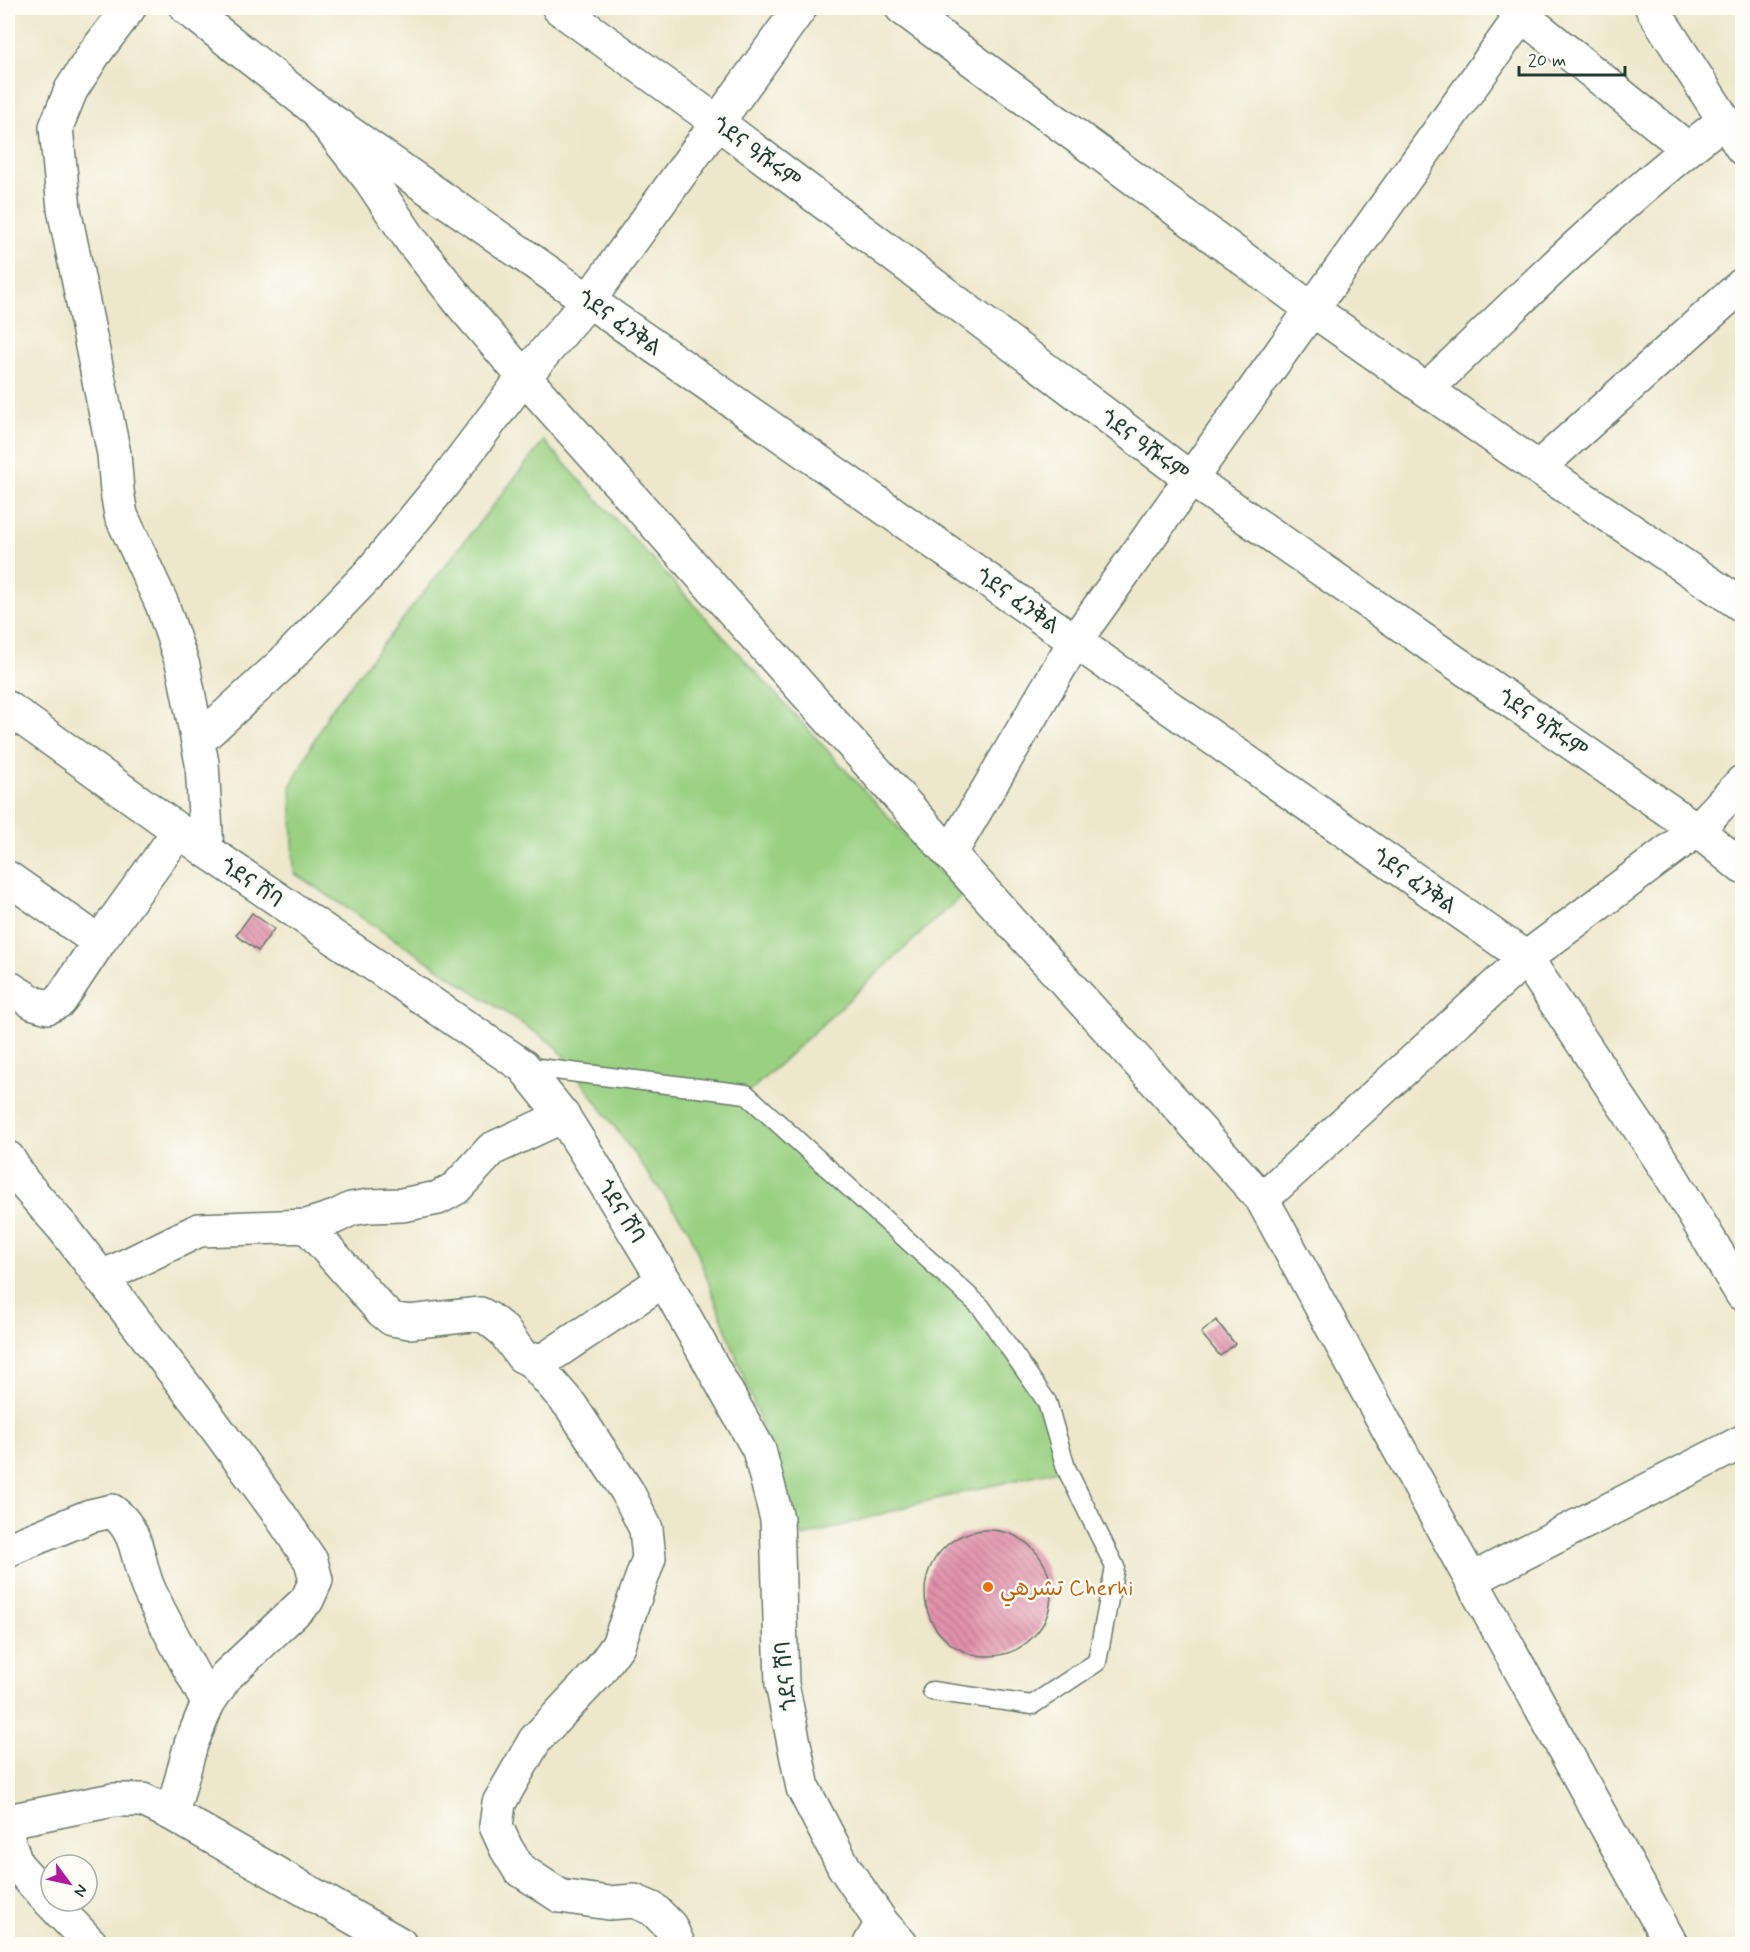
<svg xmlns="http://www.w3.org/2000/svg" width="1750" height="1952" viewBox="0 0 1750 1952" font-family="Mynerve,'Playpen Sans Arabic','Noto Sans Ethiopic',sans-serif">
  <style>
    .grass { fill: #99d081; stroke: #5c865a; stroke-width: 1.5 }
    .building { fill: url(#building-back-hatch) }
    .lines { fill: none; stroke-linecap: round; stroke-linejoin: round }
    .lane-casing { stroke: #677869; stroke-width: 21 }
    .street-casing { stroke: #677869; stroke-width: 36 }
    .secondary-casing { stroke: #677869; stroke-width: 36 }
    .lane { stroke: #fff; stroke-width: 18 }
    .street { stroke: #fff; stroke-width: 33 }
    .secondary { stroke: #fff; stroke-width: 33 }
    .food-dot { fill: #e8710a; stroke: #fdfcf7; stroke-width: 2 }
    .labels { text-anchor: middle; stroke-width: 5; stroke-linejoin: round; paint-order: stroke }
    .street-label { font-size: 22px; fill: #1f3d34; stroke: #fdfcf7 }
    .food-label { font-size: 22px; fill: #c56008; stroke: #fdfcf7; text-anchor: start }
  </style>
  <defs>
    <pattern id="building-back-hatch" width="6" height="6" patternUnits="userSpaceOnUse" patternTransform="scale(1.5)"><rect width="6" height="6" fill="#e291ac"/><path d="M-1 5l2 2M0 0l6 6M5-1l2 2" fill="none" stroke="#b7788d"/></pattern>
  </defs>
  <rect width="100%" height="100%" fill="#fdfcf7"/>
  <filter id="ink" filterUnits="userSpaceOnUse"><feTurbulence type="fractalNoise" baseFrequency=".0167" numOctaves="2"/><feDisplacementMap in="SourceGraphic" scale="12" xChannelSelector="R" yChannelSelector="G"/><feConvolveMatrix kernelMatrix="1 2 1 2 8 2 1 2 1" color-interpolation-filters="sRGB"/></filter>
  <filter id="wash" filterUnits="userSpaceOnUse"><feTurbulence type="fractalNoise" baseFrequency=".008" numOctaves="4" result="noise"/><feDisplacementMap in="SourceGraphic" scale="24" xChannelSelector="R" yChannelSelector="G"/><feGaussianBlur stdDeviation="1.35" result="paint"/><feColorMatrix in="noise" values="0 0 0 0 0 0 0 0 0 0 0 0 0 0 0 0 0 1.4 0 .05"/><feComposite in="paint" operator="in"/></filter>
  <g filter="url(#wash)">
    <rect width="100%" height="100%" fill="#ede7cb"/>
    <path class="grass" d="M544,441l417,455 -214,198 234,213 66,95 19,66 -147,35 -116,34 -114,-307 -133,-184 -262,-173 -3,-88 38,-73z"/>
    <g id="blocks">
      <path class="building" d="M252,913l22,16 -16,22 -22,-16z
        M1216,1320l19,24 -15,12 -19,-23z
        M925 1593a63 63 0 1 1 126 0a63 63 0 1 1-126 0Z"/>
    </g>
  </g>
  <g filter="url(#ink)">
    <use href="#blocks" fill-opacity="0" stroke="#677869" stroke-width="1.5"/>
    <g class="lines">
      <g class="lane-casing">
        <path id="lane" d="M523,1066l223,28 235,213 66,95 19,66 49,99 -18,95 -65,43 -100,-14"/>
      </g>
      <g class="street-casing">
        <path id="street" d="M129,8l-35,46 -23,36 -15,37 8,82 50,245 3,37 4,24 41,89 21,62 19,97 5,88
          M559,8l158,114 474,357 506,351 45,37
          M902,8l411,302 225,158 204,137
          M1513,8l175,141
          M1652,8l90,140
          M321,117l48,61 42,62 53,67 60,70 426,477 312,345 409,745
          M1427,389c96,-93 192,-187 298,-269
          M1538,468l204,-183
          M198,741l83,-76 88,-91 74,-90 81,-107 65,-77 211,-292
          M950,854l125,-213 452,-633
          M8,878l91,64
          M8,987l26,16 14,4 12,-6 39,-59 80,-111
          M8,1158l15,24 42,48 136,177 79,108 31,46 5,19 -9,20 -81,76 -18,27 -17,41 -19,70
          M1262,1199l264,-241 171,-128 45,-48
          M307,1226l75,85 10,8 17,3 71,-8 9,5 14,11 19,26 10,5 39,45 56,85 19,38 3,29 -31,87 -20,28 -63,67 -36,63 -3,23 10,22 13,21 41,27 49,7 25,-2 19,8 17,17 8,18
          M101,1278l98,-48 108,-4 28,-9 16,-8 18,-3 33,-1 36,-7 18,-10 36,-39 71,-33
          M532,1361l15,-3 117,-78
          M8,1551l6,-4 76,-31 22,-5c29,21 24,52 38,81 18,38 39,74 58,111
          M1471,1580l271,-138
          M8,1821l105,-21h30l29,14 228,130
          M8,1839l8,25 26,29 49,51
          M870,1944l12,-21"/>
      </g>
      <g class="secondary-casing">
        <path id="secondary" d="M187,8l128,101 760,532 451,317 142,213 74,123
          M8,708l199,143 316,215 40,50 24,38 77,126 95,170 18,69 5,165 21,104 41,79 38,56 19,21"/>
      </g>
      <use href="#lane" class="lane"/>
      <use href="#street" class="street"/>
      <use href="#secondary" class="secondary"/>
    </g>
  </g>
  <circle class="food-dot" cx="988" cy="1587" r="6"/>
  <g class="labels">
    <g class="street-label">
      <text transform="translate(757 152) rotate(37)" y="8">ጎደና ዓሹሩም</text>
      <text transform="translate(620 322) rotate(35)" y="8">ጎደና ፈንቅል</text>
      <text transform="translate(1145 445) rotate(37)" y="8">ጎደና ዓሹሩም</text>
      <text transform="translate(1018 600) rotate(35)" y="8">ጎደና ፈንቅል</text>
      <text transform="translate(1543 723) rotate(35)" y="8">ጎደና ዓሹሩም</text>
      <text transform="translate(1415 880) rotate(35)" y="8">ጎደና ፈንቅል</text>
      <text transform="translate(252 882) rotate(34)" y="8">ጎደና ሸባ</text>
      <text transform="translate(622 1211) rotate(58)" y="8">ጎደና ሸባ</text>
      <text transform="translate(785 1676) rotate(-96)" y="8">ጎደና ሸባ</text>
    </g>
    <g class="food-label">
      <text x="1000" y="1595">تشرهي Cherhi</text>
    </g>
  </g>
  <rect width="1750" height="1952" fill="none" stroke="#fdfcf7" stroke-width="30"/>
  <g transform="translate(69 1883) rotate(123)"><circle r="28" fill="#fdfcf7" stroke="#a4b0a9" stroke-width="1.5"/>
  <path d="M0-4.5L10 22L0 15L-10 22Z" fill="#b5179e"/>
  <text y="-9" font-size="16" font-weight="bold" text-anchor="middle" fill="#1f3d34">N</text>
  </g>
  <path d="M1519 66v9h106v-9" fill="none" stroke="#1f3d34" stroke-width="3"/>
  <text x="1528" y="66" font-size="18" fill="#1f3d34" stroke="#fdfcf7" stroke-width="4.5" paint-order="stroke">20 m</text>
</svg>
